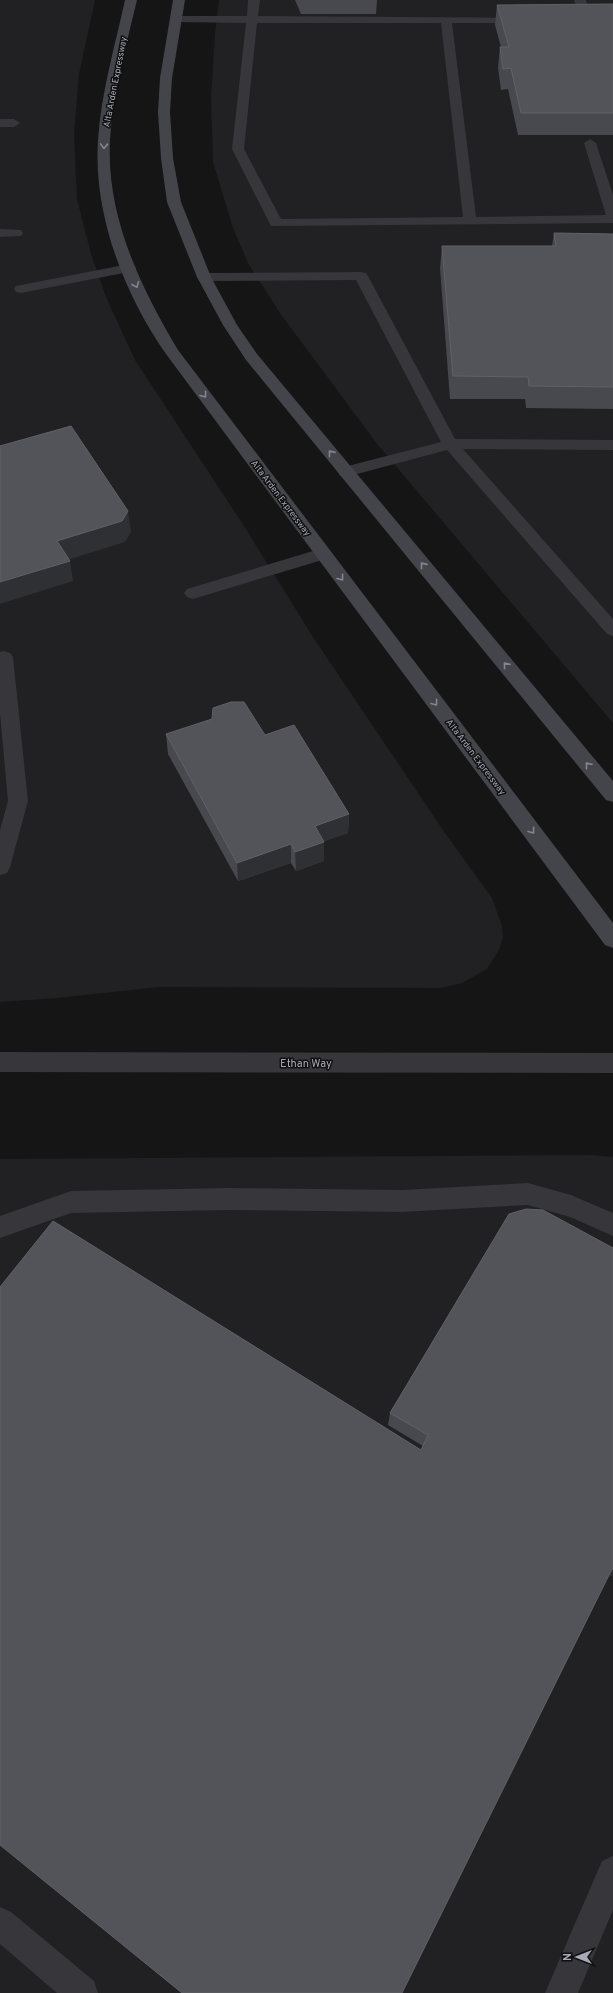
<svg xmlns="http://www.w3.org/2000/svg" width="613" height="1993" viewBox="0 0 613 1993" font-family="Overpass,sans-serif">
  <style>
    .built { fill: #212123 }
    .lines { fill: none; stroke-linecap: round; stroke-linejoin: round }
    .service { fill: #36363b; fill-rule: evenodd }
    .tertiary { fill: #36363b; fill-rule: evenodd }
    .secondary { fill: #44444b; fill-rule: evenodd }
    .wall { fill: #48494e }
    .shaded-wall { fill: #2f3033 }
    .building { fill: #525459; stroke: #606168 }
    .oneway { stroke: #848691 }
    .labels { text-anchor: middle; stroke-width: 3; stroke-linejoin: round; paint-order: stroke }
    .far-street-label { font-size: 9px; fill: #a7a9b6; stroke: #101011 }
    .street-label { font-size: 11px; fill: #a7a9b6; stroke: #101011 }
  </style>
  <rect width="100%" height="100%" fill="#151516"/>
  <path class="built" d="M0,0h95l-16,74 -5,60 3,65 14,55 15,43 29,63 107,163 71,114 132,196 47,65 10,28 1,11 -4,13 -12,19 -25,14 -22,5 -281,-1 -102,11 -57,4z
    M219,0h394v723l-235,-278 -96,-129 -33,-51 -16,-37 -20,-66 -2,-64 4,-64z
    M592,1155l21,2v836h-613v-834z"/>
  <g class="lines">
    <path class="service" d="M248,0h12l-2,16 271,2 2,2 -2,2 -4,1h-73l24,194 130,-2 -22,-72 6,-4 6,4 17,52v28l-342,3 -39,-77 14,-126 -70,-1 -6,-3 6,-3h71zM257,23h184l22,194 -182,2 -37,-70z
      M574,0h12l6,21 -2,2h-8l-2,-2z
      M0,119h14l6,4 -6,4h-14z
      M0,229l21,1 2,3 -2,3 -21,1z
      M129,264l5,1 2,3 -2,3 -113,22 -5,-1 -2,-3 2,-3 5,-1z
      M361,272l5,1 2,3 87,163 158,1v10l-150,-1 150,170v17l-6,-2 -160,-184 -101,27 -6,-1 -2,-4 2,-4 101,-26 -85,-162 -152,1 -5,-1 -2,-3 2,-3 5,-1z
      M323,548l6,2 3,4 -3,4 -136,41 -6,-2 -3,-4 3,-4z
      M4,651l6,2 3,4 15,144 -18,66 -3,6 -7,2v-45l8,-29 -8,-88v-61z
      M528,1183l43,12 42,18v23l-43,-19 -42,-12 -126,7 -173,-2 -158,3 -71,25v-22l71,-25 158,-3 173,2z
      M613,1856v54l-35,83h-33l57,-132z
      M0,1907l11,5 83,69 4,12h-41l-57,-49z"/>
    <path class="tertiary" d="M0,1052l613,1v20l-613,-1z"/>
    <path class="secondary" d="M125,0h12c-11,46 -24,93 -27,140 -4,76 30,146 68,210l435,573v25l-8,-3 -439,-591c-42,-60 -73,-140 -68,-214 3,-47 17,-94 27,-140z
      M173,0h12l-13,78 -2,34 3,46 8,44 30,75 26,48 20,29 356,427v21l-7,-2 -360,-440 -23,-35 -26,-48 -30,-75 -6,-44 -3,-46 2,-34z"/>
  </g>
  <path class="wall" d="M295,0h82l-1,14h-75z
    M613,4v131h-95l-10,-46 -7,1 -3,-22 2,-21h1l-6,-22 2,-20z
    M554,233l59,1v175l-87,-1 -1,-9h-75l-10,-131 2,-22h110z
    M166,734l99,1 84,79 -1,19 -24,8v20l-28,10 -5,-8 -53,18 -70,-127z
    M509,1214l104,361 -5,2 -187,-127 2,-4 -35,-21 2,-12z"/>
  <path class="shaded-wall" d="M128,511l3,21 -6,10 -64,20 -4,-21z
    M70,561l3,20 -73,23v-22z
    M349,814l-1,19 -34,12 1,-19z
    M324,842v19l-28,10 -1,-19z
    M291,844v19l-53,18 -1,-18z
    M612,1569h1v6l-10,4z"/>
  <path class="building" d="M613,4v109h-92l-10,-45 -8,1 -3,-22h9l-12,-42z
    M554,233l59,1v153l-84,-1 -1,-9 -75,-1 -11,-130h114z
    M71,426l57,85 -6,10 -65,20 13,20 -70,21v-136z
    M231,702h13l21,33 29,-10 55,89 -34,12 9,16 -29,10 -4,-8 -54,19 -71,-129 46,-15 1,-11z
    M526,1209l17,1 70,38v321h-1l-210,424h-220l-182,-148v-558l53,-66 368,229 7,-15 -38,-22 119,-199z"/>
  <defs><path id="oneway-chevron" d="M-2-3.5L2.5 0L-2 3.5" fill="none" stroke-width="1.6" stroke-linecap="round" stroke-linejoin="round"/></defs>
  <g class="oneway">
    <use href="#oneway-chevron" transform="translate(104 146) rotate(92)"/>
    <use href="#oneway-chevron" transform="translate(136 285) rotate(68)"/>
    <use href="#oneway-chevron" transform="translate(204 395) rotate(53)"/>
    <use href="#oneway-chevron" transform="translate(331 453) rotate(-129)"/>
    <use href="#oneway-chevron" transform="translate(423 565) rotate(-129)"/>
    <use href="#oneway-chevron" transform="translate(341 578) rotate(53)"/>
    <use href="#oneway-chevron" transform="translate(506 665) rotate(-129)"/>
    <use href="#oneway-chevron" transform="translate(435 703) rotate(53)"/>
    <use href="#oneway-chevron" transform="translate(588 765) rotate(-129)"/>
    <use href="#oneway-chevron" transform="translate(532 831) rotate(53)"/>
  </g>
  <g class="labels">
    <g class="far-street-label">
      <text transform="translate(115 82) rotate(-79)" y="3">Alta Arden Expressway</text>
      <text transform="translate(281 498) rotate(53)" y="3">Alta Arden Expressway</text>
      <text transform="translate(476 757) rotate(53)" y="3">Alta Arden Expressway</text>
    </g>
    <g class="street-label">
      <text x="306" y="1067">Ethan Way</text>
    </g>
  </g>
  <g transform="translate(577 1957) rotate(270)" stroke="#101011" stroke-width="3" paint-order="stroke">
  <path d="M0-3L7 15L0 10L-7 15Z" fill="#a7a9b6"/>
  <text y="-6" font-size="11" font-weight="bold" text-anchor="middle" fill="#a7a9b6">N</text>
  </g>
</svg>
